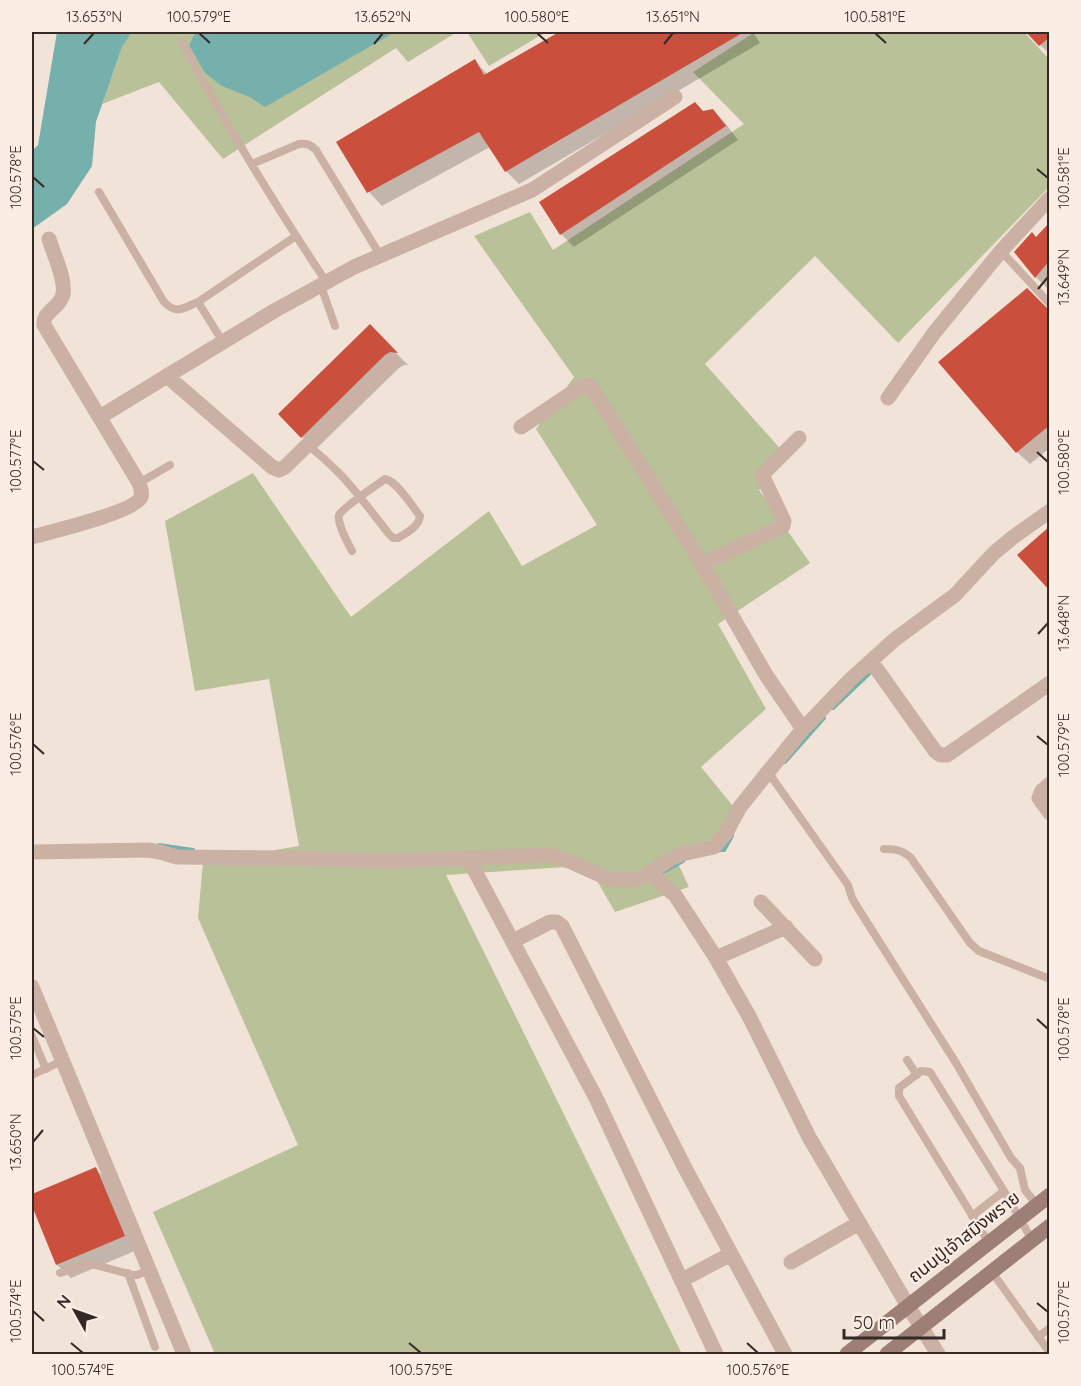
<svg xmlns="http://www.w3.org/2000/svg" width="1081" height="1386" viewBox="0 0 1081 1386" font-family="Quicksand,'Noto Sans Thai',sans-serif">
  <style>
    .green { fill: #b8c197 }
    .water { fill: #76b0ac }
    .shadow { fill: #0003 }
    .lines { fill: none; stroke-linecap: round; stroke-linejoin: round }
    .stream { stroke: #76b0ac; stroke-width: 4 }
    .building { fill: #cb4f3d }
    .lane { stroke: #cab1a3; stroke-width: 8 }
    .street { stroke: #cab1a3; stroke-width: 15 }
    .secondary { stroke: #9e7f75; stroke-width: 15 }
    .ticks { fill: none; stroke: #352926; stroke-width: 2 }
    .labels { text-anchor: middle; stroke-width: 4.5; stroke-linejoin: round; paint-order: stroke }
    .street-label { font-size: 18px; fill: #352926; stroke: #faede4 }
    .neatline { fill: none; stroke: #352926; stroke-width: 2 }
    .ticks-label { font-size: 15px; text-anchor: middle; fill: #352926 }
  </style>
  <rect width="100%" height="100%" fill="#f2e3d8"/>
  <path class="green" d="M132,32h325l-49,30 -12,-14 -173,111 -64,-77 -57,22 20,-57z
    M467,32h79l-57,34z
    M755,32h269l25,27v128l-151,156 -83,-87 -110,108 80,90 -26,36 51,73 -92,61 48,85 -65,58 41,50 -29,22 -39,16 15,32 -74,25 -19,-33 -30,-12 -120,8 236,479h-467l-62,-142 145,-67 -100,-227 5,-56 96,-16 -30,-167 -74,12 -30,-170 88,-48 98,144 138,-106 33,55 75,-41 -61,-96 38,-52 -100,-141 56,-24 23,38 191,-126 -51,-52z"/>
  <path class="water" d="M57,32h75l-10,15 -26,75 -4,44 -25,38 -35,25v-78l6,-6z
    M196,32h192l2,3 -125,72 -15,-10 -28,-11 -17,-13 -16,-28z"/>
  <path class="shadow" d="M562,32h191l7,11 -241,141 -13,-13 -16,-24 -108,59 -13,-14 -31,-49 137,-82 13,14z
    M1028,32h22v22l-10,-9z
    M713,110l13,14 12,16 -164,107 -13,-13 142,-122z
    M1050,224v64l-2,1 -12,-12v-38z
    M1050,313v135l-20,16 -13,-12z
    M370,327l38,38h-4l-5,3 -84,82 -35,-36z
    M96,1169l13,13 28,68 -66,28 -14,-13 -25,-63v-6z"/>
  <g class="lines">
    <path class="stream" d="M833,708l40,-38
      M785,762l39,-44
      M159,845l34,5
      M717,850h7l8,-14
      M663,872l20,-11"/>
  </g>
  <path class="building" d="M559,32h185l-239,140 -26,-40 -112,61 -31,-51 139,-83 9,16z
    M1026,32h24v5l-11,9z
    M695,102l8,9 10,-2 13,17 -166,109 -21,-33z
    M1050,222v38l-15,18 -21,-26 18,-20 4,5z
    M1027,288l23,23v114l-34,28 -78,-91z
    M370,324l28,29 -8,-1 -5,3 -84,83 -23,-24z
    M1050,526v65l-33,-36z
    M96,1167l29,69 -69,29 -24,-59v-12z"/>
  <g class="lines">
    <path class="lane" d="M182,42c44,83 93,163 145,241
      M252,164l47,-20c7,-1 11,0 17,6l64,105
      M99,192l65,110c13,13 19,6 34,0l25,40
      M1001,251l49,53
      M321,286l14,40
      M198,302l98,-66
      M308,445c11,9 22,19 32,29 18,19 33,40 49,60l4,4h5c8,-5 21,-11 22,-22 -8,-10 -23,-35 -35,-37 -8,6 -43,29 -46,36 -2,9 9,28 13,36
      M1028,454l22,-19
      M139,483l31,-18
      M768,772l80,113 4,13 4,7 100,158 55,95 9,10 5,22 12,15
      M884,849c12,0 18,1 27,9l59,85 9,8 71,28
      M32,1036l14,33
      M907,1060l10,15
      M32,1075l30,-14
      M972,1216l32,-25
      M989,1243l-90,-147v-8l22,-17 9,1 74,119 28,49
      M992,1272l58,81
      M60,1273l24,-8 8,-1 41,11h4l12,-5
      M128,1273l27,74
      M1038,1337l12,-9"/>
    <path class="street" d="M167,376l107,-65 80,-44 178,-77 143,-93
      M888,398l46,-65 67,-82 49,-53
      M100,417l67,-41 105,91 7,3 6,-3 107,-105
      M521,427l61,-41c5,-1 7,-1 10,2l110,176
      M799,438l-37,37 22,46 -1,5 -81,38 64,111 37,54
      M32,537c18,-5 103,-25 109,-40 2,-5 -1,-10 -2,-14l-95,-158c-2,-13 16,-17 19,-31 3,-15 -10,-41 -14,-55
      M871,661l64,90 5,4h7l103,-72
      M1050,784l-8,7 -3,7 11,15
      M32,852l116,-2 12,2 17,5 117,1 91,3 163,-6 21,6 40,18 18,1 13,-1 32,-21 10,-4 32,-7 12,-14 14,-26 28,-35 35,-43 47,-49 44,-40 61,-45 39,-42 18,-15 38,-27
      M468,858l128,240 120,256
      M653,871l7,12 15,12 41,63
      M761,902l54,57
      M786,927l-70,31 34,60 59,119 99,169 30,48
      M513,941l37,-19h7l5,4 124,244 99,184
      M32,987l152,367
      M791,1262l68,-39
      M682,1280l49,-26"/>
    <path class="secondary" d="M847,1354l203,-159
      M887,1354l163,-128"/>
  </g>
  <path class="ticks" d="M199,33l11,10M537,33l11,10M875,33l11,10M84,44l10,-11M374,44l9,-11M664,44l9,-11M1037,169l11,9M33,177l11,10M1038,289l10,-12M1037,452l11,10M33,461l11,9M1038,634l10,-11M1037,736l11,9M33,744l11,10M1037,1019l11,10M33,1028l11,9M33,1142l10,-12M1037,1303l11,9M33,1311l11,10M71,1343l12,10M409,1343l12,10M747,1343l11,10"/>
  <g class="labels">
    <g class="street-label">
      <text transform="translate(964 1237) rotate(-38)" y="6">ถนนปู่เจ้าสมิงพราย</text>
    </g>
  </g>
  <rect width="1081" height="1386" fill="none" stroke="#faede4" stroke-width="66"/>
  <g transform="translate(75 1311) rotate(310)" stroke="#faede4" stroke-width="4.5" paint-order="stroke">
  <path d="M0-4.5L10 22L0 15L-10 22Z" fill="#352926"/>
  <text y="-9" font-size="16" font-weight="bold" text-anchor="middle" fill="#352926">N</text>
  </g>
  <path d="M844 1329v9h100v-9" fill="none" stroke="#352926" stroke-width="3"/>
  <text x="853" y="1329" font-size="18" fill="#352926" stroke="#faede4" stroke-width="4.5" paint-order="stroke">50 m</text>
  <rect x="33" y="33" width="1015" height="1320" class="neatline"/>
  <g class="ticks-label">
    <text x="94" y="22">13.653°N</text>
    <text x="199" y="22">100.579°E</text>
    <text x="383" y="22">13.652°N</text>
    <text x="537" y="22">100.580°E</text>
    <text x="673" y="22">13.651°N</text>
    <text x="875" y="22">100.581°E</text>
    <text transform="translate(16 177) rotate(-90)" y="5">100.578°E</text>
    <text transform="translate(1064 178) rotate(-90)" y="5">100.581°E</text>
    <text transform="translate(1064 277) rotate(-90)" y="5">13.649°N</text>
    <text transform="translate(16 461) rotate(-90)" y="5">100.577°E</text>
    <text transform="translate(1064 462) rotate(-90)" y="5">100.580°E</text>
    <text transform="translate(1064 623) rotate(-90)" y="5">13.648°N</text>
    <text transform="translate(16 744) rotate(-90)" y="5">100.576°E</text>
    <text transform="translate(1064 745) rotate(-90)" y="5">100.579°E</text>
    <text transform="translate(16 1028) rotate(-90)" y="5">100.575°E</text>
    <text transform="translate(1064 1029) rotate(-90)" y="5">100.578°E</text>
    <text transform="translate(16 1142) rotate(-90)" y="5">13.650°N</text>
    <text transform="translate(16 1311) rotate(-90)" y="5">100.574°E</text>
    <text transform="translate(1064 1312) rotate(-90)" y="5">100.577°E</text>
    <text x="83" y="1375">100.574°E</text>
    <text x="421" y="1375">100.575°E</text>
    <text x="758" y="1375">100.576°E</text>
  </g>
</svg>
